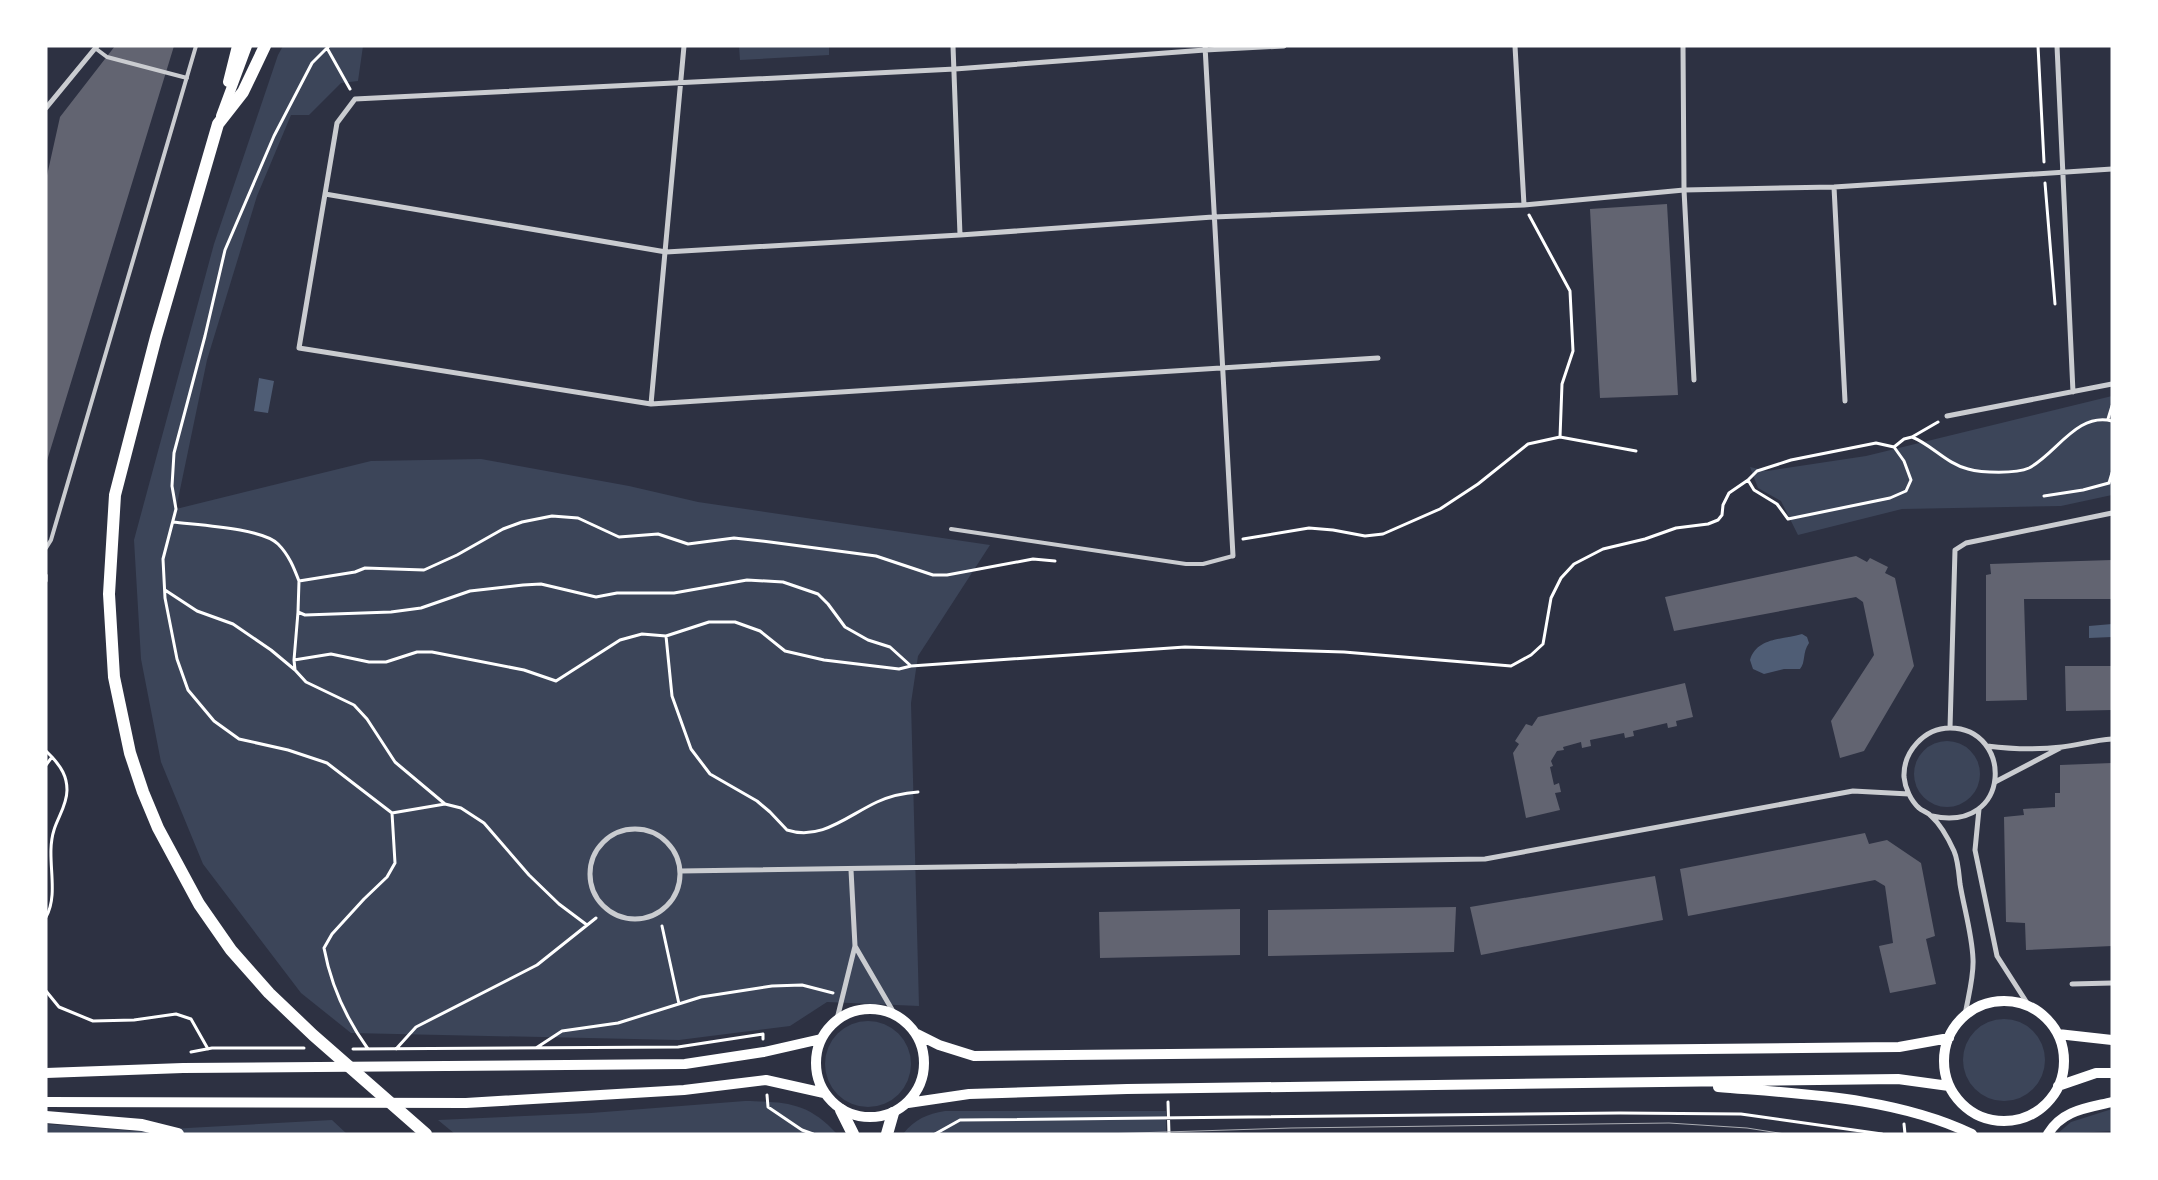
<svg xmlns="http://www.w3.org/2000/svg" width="2158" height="1180" viewBox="0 0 2158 1180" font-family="Rubik,sans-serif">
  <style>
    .green { fill: #3c4559 }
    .water { fill: #4f5d75 }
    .building { fill: #626471 }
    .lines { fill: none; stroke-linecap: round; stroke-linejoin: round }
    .path { stroke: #fff; stroke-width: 3 }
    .service { stroke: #caccd0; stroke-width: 4 }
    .minor { stroke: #caccd0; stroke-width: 5 }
    .secondary { stroke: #fff; stroke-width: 10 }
    .primary { stroke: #fff; stroke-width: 12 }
    .tram { stroke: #abadb3; stroke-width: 1 }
  </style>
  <rect width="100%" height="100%" fill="#2d3142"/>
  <path class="green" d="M283,46h80l-5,35 -17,2 -32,32h-18l-34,81 -50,164 -31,149 195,-48 110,-2 148,27 69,16 292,43 -72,111 -7,47 8,303 -92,-4 -37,24 -111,14 -328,-7 -50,-40 -98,-129 -42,-102 -20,-103 -7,-119 80,-296 64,-189z
    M739,46h90v9l-89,5z
    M2112,396v99l-51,11 -159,3 -104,26 -17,-34 -23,-13 -8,-21 17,4 99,-15z
    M1914 774a33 33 0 1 1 66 0a33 33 0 1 1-66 0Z
    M1963 1060a41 41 0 1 1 82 0a41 41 0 1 1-82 0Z
    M825 1064a43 43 0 1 1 86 0a43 43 0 1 1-86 0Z
    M745,1101c41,1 63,1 92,33h-382l-17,-14 153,-7z
    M2112,1109v22l-55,3 14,-12z
    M945,1111h221v23h-263c12,-15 24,-20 42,-23z
    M332,1120l15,14h-301v-10l87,7z"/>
  <path class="water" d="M259,378l15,3 -6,32 -14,-2z
    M2112,624v13l-23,1v-12z
    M1802,634l5,3 2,6c-7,10 -3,19 -9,26h-16l-20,5 -11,-5 -3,-9c7,-23 33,-20 52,-26z"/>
  <path class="building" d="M115,46h59l-128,418v-284l14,-63z
    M1667,204l11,191 -78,3 -10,-189z
    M1856,556l11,6 3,-4 18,9 -3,6 10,5 19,88 -50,85 -24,7 -9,-37 43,-66 -11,-53 -7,-5 -182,34 -9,-34z
    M2112,560v39h-88l3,101 -41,1v-126l5,-1 -1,-10z
    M2065,666h47v44l-46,1z
    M1685,683l8,34 -17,4 1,5 -9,2 -1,-5 -34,8 1,5 -9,2 -1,-5 -34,7 1,6 -9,2 -1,-6 -18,5 1,3 -7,1 -6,10 2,5 -3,1 4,18 5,-2 2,9 -6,1 5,17 -34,8 -13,-65 6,-9 -4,-3 11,-17 6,2 6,-9z
    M2112,763v183l-86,4 -1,-27 -19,-1 -2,-105 20,-2 -1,-6 32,-2v-14h5v-28z
    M1865,833l4,11 18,-4 34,23 14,73 -9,3 10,45 -46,9 -11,-47 14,-3 -8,-57 -10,-6 -187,36 -8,-47z
    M1655,876l8,44 -182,35 -11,-48z
    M1456,907l-2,45 -186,4v-46z
    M1240,909v46l-140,3 -1,-46z"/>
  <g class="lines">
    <path class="path" d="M329,46l-17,17 -38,73 -49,114 -20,86 -31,117 -2,33 4,23 -13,50 2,39 12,61 11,31 26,31 25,18 49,11 39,13 65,50 53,-9
      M2038,46l6,116
      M327,48l23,41
      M2045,183l10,121
      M1529,215l41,76 3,60 -11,33 -2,53
      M2108,419l4,-13
      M1912,437l26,-15
      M1876,443l18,4 10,14 7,19 -5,11 -16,7 -102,21 -11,-15 -23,-14 -6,-10 9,-9 34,-11z
      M1894,447l10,-8 8,-2c20,8 35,27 56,32 14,4 48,5 61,-1 27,-14 48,-56 83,-47
      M2044,496l39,-6 26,-7 3,-10
      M173,522c23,3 89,6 105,22 11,11 16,24 21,37
      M1243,539l66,-11 24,2 32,6 18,-2 57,-25 38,-25 50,-40 32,-7 76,14
      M1055,561l-22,-2 -86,16h-14l-57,-19 -106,-14 -36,-4 -46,6 -30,-10 -39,3 -41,-19 -26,-2 -30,6 -19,7 -46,26 -33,15 -59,-2 -10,4 -56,9 -1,31 7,3 86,-3 30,-4 49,-17 53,-6 18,-1 55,13 21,-4h57l73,-13 36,2 35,12 10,10 17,23 23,13 22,7 21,19 274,-19 159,5 167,14 20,-11 12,-11 8,-46 10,-20 13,-14 29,-15 42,-10 31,-11 32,-4 10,-4 4,-5 1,-10 6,-12 19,-13
      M46,575v6
      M165,590l32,21 36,13 38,26 24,20
      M298,612l-4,48 37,-6 38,8h17l31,-10h15l92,18 32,11 64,-41 22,-6 24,2 43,-14h26l25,9 25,20 39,9 75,9 12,-3
      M666,636l6,60 19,53 19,25 47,27 13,11 17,18c34,11 60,-14 90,-28 13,-6 26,-9 41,-10
      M294,660l1,10 11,12 48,23 13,14 28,43 50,42 16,4 23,15 45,52 30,29 28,21
      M46,751l6,6 -6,8
      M46,917c14,-25 -1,-59 8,-87 4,-13 13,-25 13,-40 0,-14 -6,-23 -15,-33
      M662,926l17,78
      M46,991l13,16 34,14 41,-1 42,-6 15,5 17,30
      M536,1048l26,-17 56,-8 83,-26 71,-11 30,-1 31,8
      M353,1049l325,-2 85,-13v5
      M368,1049c-23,-32 -37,-63 -44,-101l8,-14 32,-35 23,-22 8,-14 -3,-50
      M396,1049l20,-22 121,-62 59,-47
      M191,1052l21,-4h92
      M767,1095l1,12 34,23 11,4
      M1168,1102l1,32
      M1904,1124l1,10
      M935,1134l25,-14 660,-7 121,1 141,20"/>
    <path class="service" d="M95,48l12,9 80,21
      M951,529l235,35h17l30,-8
      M46,548l5,-8 145,-494"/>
    <path class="minor" d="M953,46l7,189
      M1205,46l28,510
      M1284,46l-79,4 -250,19 -600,30 -18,24 -38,225 352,56 727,-46
      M1515,46l9,159
      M1683,46l1,144 10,190
      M2057,46l16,346
      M46,108l51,-62
      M1834,187l11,214
      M325,194l341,58 294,-17 253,-18 311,-12 160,-15 150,-3 278,-18
      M651,404l33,-358
      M1947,416l165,-32
      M1950,728l5,-178 11,-7 146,-30
      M1987,746c24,3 50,4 75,1 17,-2 32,-7 50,-8
      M1995,782l65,-34
      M1979,809l-4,41 22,106 32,50
      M1932,816c81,17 81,-88 18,-88 -26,0 -47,24 -46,49 1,11 7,24 15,31 3,3 9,4 12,8 9,8 18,24 23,35 4,9 5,23 6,33 4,24 12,50 13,75 1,18 -5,38 -8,56
      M590 874a45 45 0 1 1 90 0a45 45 0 1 1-90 0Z
      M681,871l804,-12 368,-68 56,3
      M855,946l39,67
      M2072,984l40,-1
      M837,1019l18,-73 -4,-76"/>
    <path class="secondary" d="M228,82l9,-36
      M221,116l26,-70
      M1944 1061a60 60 0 1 1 120 0a60 60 0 1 1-120 0Z
      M816 1063a54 54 0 1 1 108 0a54 54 0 1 1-108 0Z
      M917,1034l22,11 35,11 925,-9 50,-9
      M2058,1034l54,6
      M46,1073l137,-5 502,-4 79,-12 57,-13
      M2058,1086l38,-13h16
      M1718,1087c84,7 177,10 254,47
      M46,1102l420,1 218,-13 82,-10 58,13
      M908,1103l61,-9 158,-5 771,-10 51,7
      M2048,1134c14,-24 39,-26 64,-32"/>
    <path class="primary" d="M265,46l-22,46 -25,32 -62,213 -41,158 -6,99 5,83 16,76 13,39 15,36 41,76 32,46 38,43 44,42 113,99
      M841,1110l12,24
      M46,1117l96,8 36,9
      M887,1134l6,-21"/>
    <path class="tram" d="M1103,1134l188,-6 378,-5 78,5 38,6
      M1582,1134h108"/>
  </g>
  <rect width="2158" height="1180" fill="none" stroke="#ffffff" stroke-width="95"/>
</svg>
